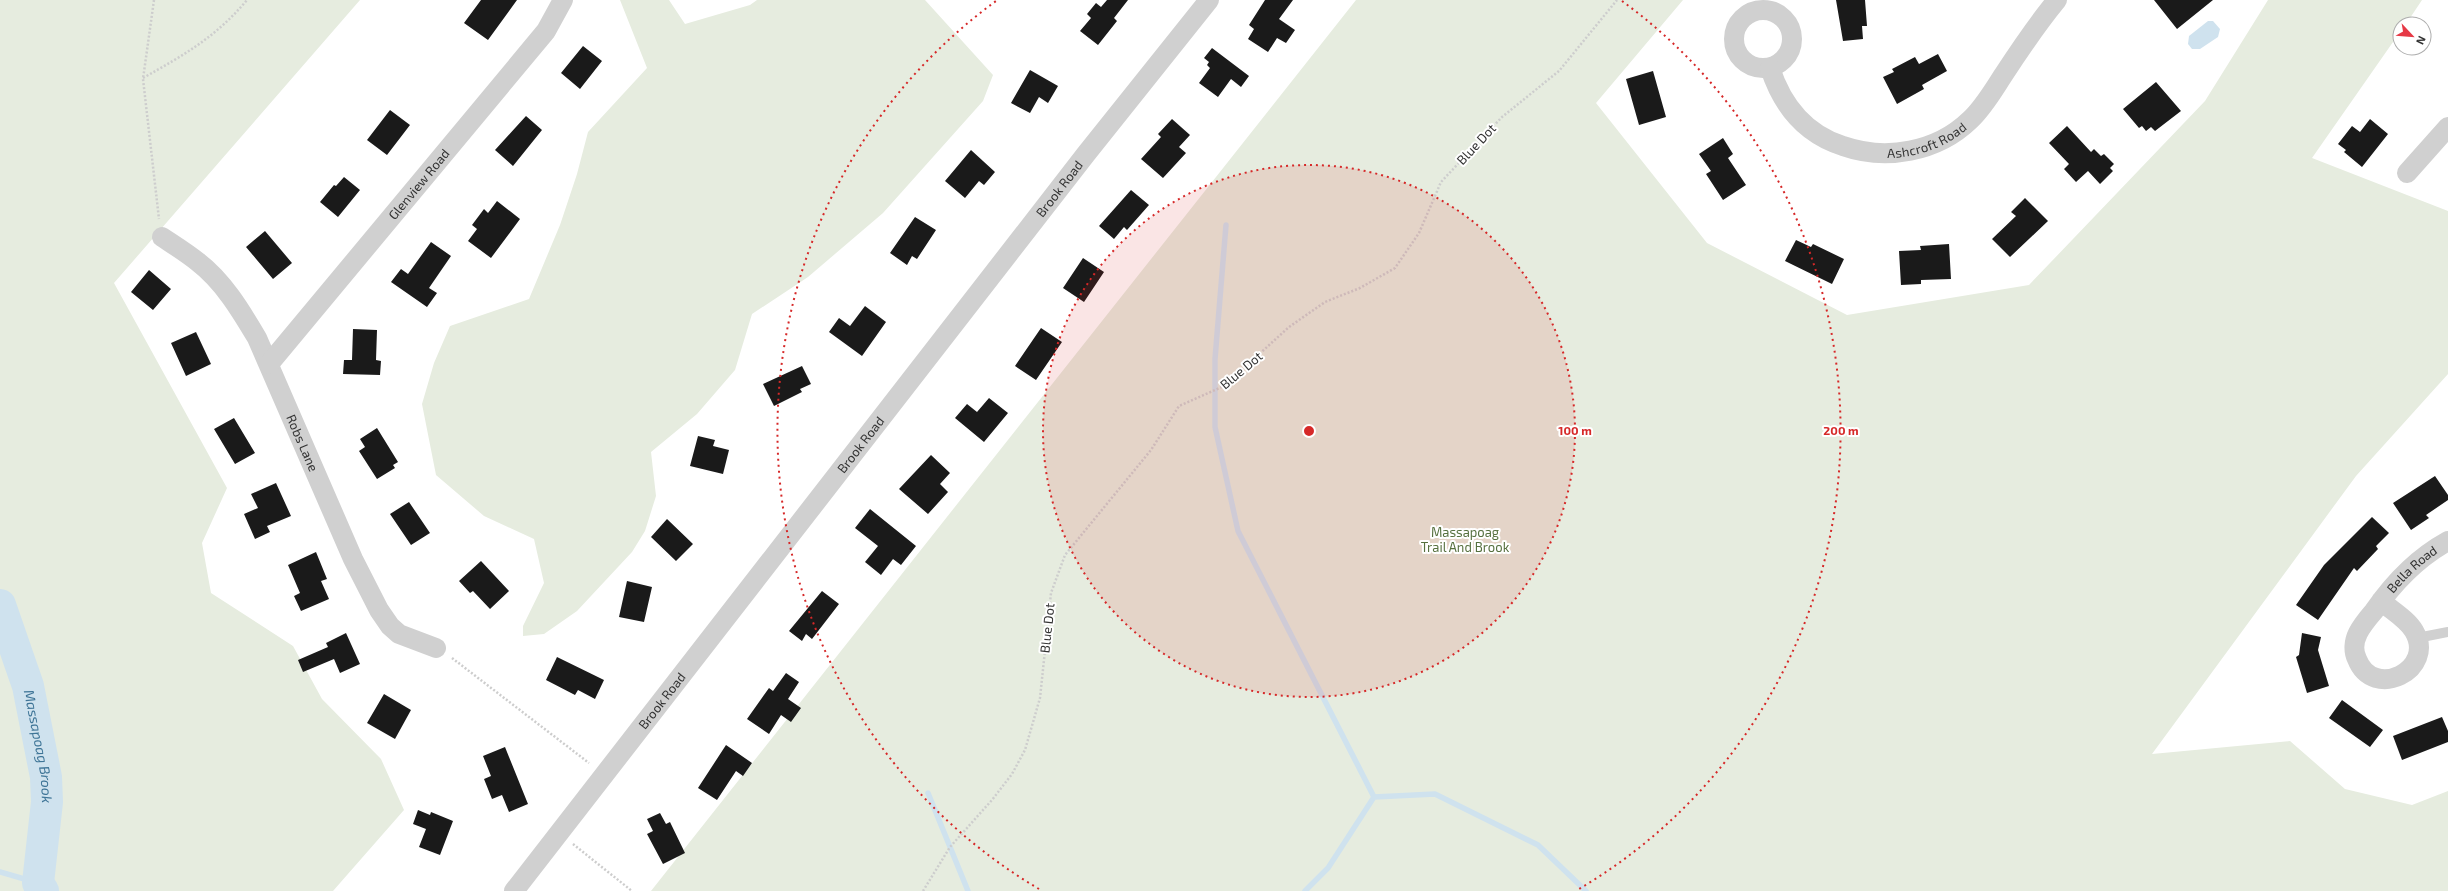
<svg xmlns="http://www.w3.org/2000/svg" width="2448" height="891" viewBox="0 0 2448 891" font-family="'Exo 2',sans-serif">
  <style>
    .green { fill: #e6ecdf }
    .water { fill: #cfe2ee }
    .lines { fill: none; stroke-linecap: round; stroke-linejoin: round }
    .stream { stroke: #cfe2ee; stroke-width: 5.5 }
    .river { stroke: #cfe2ee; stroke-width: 32 }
    .building { fill: #1a1a1a }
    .path { stroke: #cdcdcd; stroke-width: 2.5; stroke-dasharray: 2 2; stroke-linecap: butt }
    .lane { stroke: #d0d0d0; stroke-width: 10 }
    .street { stroke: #d0d0d0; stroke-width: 20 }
    .ring { fill: none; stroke: #d62828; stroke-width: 2; stroke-dasharray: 2 4 }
    .labels { text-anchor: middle; stroke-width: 4; stroke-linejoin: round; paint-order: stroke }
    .street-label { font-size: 13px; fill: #333; stroke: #fff }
    .park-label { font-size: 13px; fill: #56703f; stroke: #fff }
    .water-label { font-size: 14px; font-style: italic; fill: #3f7597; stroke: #fff }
    .centre { fill: #d62828; stroke: #fff; stroke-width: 2 }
    .ring-label { font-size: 12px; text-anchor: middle; font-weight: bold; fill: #d62828; stroke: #fff; stroke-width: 4; stroke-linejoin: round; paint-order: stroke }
  </style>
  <rect width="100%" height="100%" fill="#fff"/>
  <path class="green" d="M0,0h360l-246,283 113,205 -25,55 9,50 82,53 29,53 59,60 23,51 -71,81h-333z
    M620,0h49l16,24 65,-19 7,-5h168l68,75 -10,26 -100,112 -75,64 -56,37 -17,56 -38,44 -46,38 5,44 -11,35 -13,21 -55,59 -33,23 -21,2v-10l21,-43 -10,-44 -50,-23 -48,-41 -14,-71 12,-41 16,-37 79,-27 31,-74 17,-51 11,-42 59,-64z
    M1356,0h327l-87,103 111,140 140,72 182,-30 176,-184 63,-101h154l-16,24h-6v8l-88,126 136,53v163l-92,102 -204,278 138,-13 55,48 67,16 36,-14v100h-1797z"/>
  <path class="water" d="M2208,21h5l7,8 -2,8 -18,12h-8l-4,-5 1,-8z"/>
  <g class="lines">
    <path class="stream" d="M1226,225l-11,134v68l23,104 136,266 61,-3 103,51 48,46
      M928,793l40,98
      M0,872l38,11
      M1305,891l23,-23 46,-71"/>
    <path class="river" id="s1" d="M0,605l28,81 18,91 1,25 -9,81 5,8"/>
  </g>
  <path class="building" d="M481,0h36l-29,40 -24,-17z
    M1107,0h21l-14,18 3,3 -19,24 -18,-14 11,-13 -4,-4 9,-11 5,4z
    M1265,0h28l-14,19 16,11 -9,13 -9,-5 -9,14 -20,-13 6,-10 -5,-4z
    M1836,0h29l2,26h-5l1,13 -20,2z
    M2154,0h59l-36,29z
    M583,46l19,15 -22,28 -19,-16z
    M1212,48l37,28 -8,11 -10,-8 -13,18 -19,-14 11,-15 -3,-3 2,-3 -5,-4z
    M1938,54l9,17 -25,14 2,4 -27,15 -14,-27 11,-5 -2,-3 23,-12 4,7z
    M1030,70l28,16 -10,17 -9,-6 -9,16 -19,-10z
    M1653,71l13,46 -27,8 -13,-46z
    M2156,82l25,29 -26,20 -4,-4 -5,4 -4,-5 -3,2 -16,-19z
    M390,110l20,15 -23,30 -20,-15z
    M526,116l16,14 -29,36 -18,-16z
    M1172,119l18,16 -11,12 7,6 -23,25 -22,-19 20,-22 -3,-3z
    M2370,119l18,15 -26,33 -18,-15 2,-2 -8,-6 14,-18 8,6z
    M2067,126l24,26 3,-3 7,7 3,-2 10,10 -4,4 3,3 -13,13 -12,-13 -12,11 -12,-13 5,-5 -20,-21z
    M1723,138l10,16 -5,4 18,27 -23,15 -17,-26 5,-3 -12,-17z
    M971,150l24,22 -11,13 -5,-4 -14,17 -20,-17z
    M344,177l16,13 -22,27 -18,-15 14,-17 2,1z
    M1131,190l18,15 -22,25 -3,-3 -10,12 -15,-13z
    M2025,198l23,23 -38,36 -18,-18 24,-23 -5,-4z
    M497,201l23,18 -29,39 -23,-17 9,-12 -5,-4 12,-16 4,4z
    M915,217l21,13 -19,29 -5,-3 -5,9 -17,-12z
    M265,231l27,32 -19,16 -27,-32z
    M1796,240l15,7 2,-3 31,15 -12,25 -47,-23z
    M431,242l20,14 -22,32 8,5 -10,14 -36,-25 10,-13 7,5z
    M1949,244l2,35 -30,1v4l-20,1 -2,-34 22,-1 -1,-4z
    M1083,258l21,14 -20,30 -21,-14z
    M149,270l22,19 -18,21 -22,-18z
    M865,306l21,16 -24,34 -33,-24 10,-14 11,8z
    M1041,328l21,14 -26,38 -21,-14z
    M353,329l24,1 -1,30 5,1 -1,14 -37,-1 1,-14h8z
    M196,332l15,32 -25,12 -15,-33z
    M802,366l9,18 -11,5 2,3 -28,14 -11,-22z
    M989,398l19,15 -24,29 -29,-24 12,-14 10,8z
    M234,418l21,35 -20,11 -21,-35z
    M377,428l21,34 -5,3 2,3 -18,11 -18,-28 6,-4 -5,-8z
    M698,436l17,4 -2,6 16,4 -6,24 -33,-8z
    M931,455l19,18 -10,11 8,8 -20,22 -29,-25z
    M2435,476l13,19v5l-22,15 3,3 -18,12 -18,-27z
    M276,483l15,33 -24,10 3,6 -15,7 -11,-25 14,-6 -7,-14z
    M409,502l21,31 -19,12 -21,-31z
    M870,509l46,37 -15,19 -8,-6 -12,16 -16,-13 13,-16 -23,-18z
    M2372,517l17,16 -13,13 2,3 -21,22 -3,-3 -36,52 -22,-15 28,-40z
    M667,519l26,25 -17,17 -25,-24z
    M316,552l11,27 -6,2 8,18 -28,12 -7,-15 6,-3 -12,-28z
    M481,561l28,30 -19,18 -17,-18 -3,2 -11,-12z
    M627,581l25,6 -8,35 -25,-5z
    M822,591l17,13 -27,35 -6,-5 -4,7 -13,-10z
    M346,633l14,31 -20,9 -6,-14 -31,13 -5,-12 30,-13 -2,-4z
    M2302,633l19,4 -3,13 11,36 -22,7 -11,-36 3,-2z
    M557,657l47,23 -9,19 -17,-9 -3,5 -29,-15z
    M786,673l13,9 -11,17 13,9 -10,14 -10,-7 -12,19 -22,-15 22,-31 4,3z
    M384,694l27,16 -16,29 -28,-16z
    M2342,700l41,30 -13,17 -41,-29z
    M2442,717l6,14v11l-46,18 -9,-24z
    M726,745l26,18 -9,13 -7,-5 -19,29 -19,-12z
    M505,747l23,57 -19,8 -7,-17 -10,4 -8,-20 7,-3 -8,-20z
    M418,810l12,5 1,-3 22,9 -13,34 -21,-8 7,-18 -13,-5z
    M660,813l6,11 4,-2 15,31 -22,11 -16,-30 6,-3 -6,-12z"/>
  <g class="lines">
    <path class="path" d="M154,0l-11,79 16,140
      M143,78c41,-23 73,-41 104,-78
      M452,658l137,105
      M573,844l59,47
      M923,891l27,-44 42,-47 20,-26 13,-24 15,-52 11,-105 14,-38 86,-105 28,-44 45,-20 65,-59 36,-25 35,-14 35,-20 24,-35 22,-51 61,-65 57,-46 58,-71"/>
    <path class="lane" d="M2417,638l31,-6"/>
    <g class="street">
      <circle cx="1763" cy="39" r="29"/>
      <path id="s2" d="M1770,68c12,37 35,66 73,78 43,15 94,6 127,-26 14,-13 24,-31 34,-46 17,-26 34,-51 53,-74"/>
      <path d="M2407,173l41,-46"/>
      <path id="s3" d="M162,237c12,8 25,16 36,25 25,19 43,49 59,76l96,221 26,51 11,16 9,8 37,14"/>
      <path id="s4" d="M269,364l277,-333 17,-31"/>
      <path id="s5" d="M2381,601c10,9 26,18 33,30 23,39 -41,70 -57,28 -4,-8 -3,-18 1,-26 4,-8 10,-15 16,-22 20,-29 43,-53 74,-70"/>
      <path id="s6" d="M514,891l572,-737 123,-154"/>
    </g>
  </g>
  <circle cx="1309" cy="431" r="266" fill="#d62828" fill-opacity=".12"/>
  <g class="ring">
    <circle cx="1309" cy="431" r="266"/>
    <path d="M1039 889A532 532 0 0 1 996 1M1622 1A532 532 0 0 1 1579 889"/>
  </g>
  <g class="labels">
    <g class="street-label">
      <text dy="5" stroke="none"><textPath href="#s2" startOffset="198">Ashcroft Road</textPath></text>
      <text transform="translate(1476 144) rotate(-47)" y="5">Blue Dot</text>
      <text dy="5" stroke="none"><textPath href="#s4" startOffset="234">Glenview Road</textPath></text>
      <text dy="5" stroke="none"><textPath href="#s6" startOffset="889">Brook Road</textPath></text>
      <text transform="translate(1241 370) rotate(-40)" y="5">Blue Dot</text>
      <text dy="5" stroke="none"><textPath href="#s3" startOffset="255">Robs Lane</textPath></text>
      <text dy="5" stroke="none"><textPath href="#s6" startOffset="565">Brook Road</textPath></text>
      <text dy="5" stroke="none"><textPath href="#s5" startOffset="261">Bella Road</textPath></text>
      <text transform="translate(1047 628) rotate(-84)" y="5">Blue Dot</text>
      <text dy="5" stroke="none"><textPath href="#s6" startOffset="241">Brook Road</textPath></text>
    </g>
    <g class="park-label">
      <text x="1465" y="537">Massapoag<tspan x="1465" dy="15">Trail And Brook</tspan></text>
    </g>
    <g class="water-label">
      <text dy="5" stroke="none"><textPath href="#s1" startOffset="147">Massapoag Brook</textPath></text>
    </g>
  </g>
  <circle cx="1309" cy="431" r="6" class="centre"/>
  <g class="ring-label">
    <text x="1575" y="435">100 m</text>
    <text x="1841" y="435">200 m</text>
  </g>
  <g transform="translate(2412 36) rotate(116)"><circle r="19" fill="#ffffff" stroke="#adadad"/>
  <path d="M0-3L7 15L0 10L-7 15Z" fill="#e63946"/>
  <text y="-6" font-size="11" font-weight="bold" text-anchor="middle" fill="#333333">N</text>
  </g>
</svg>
